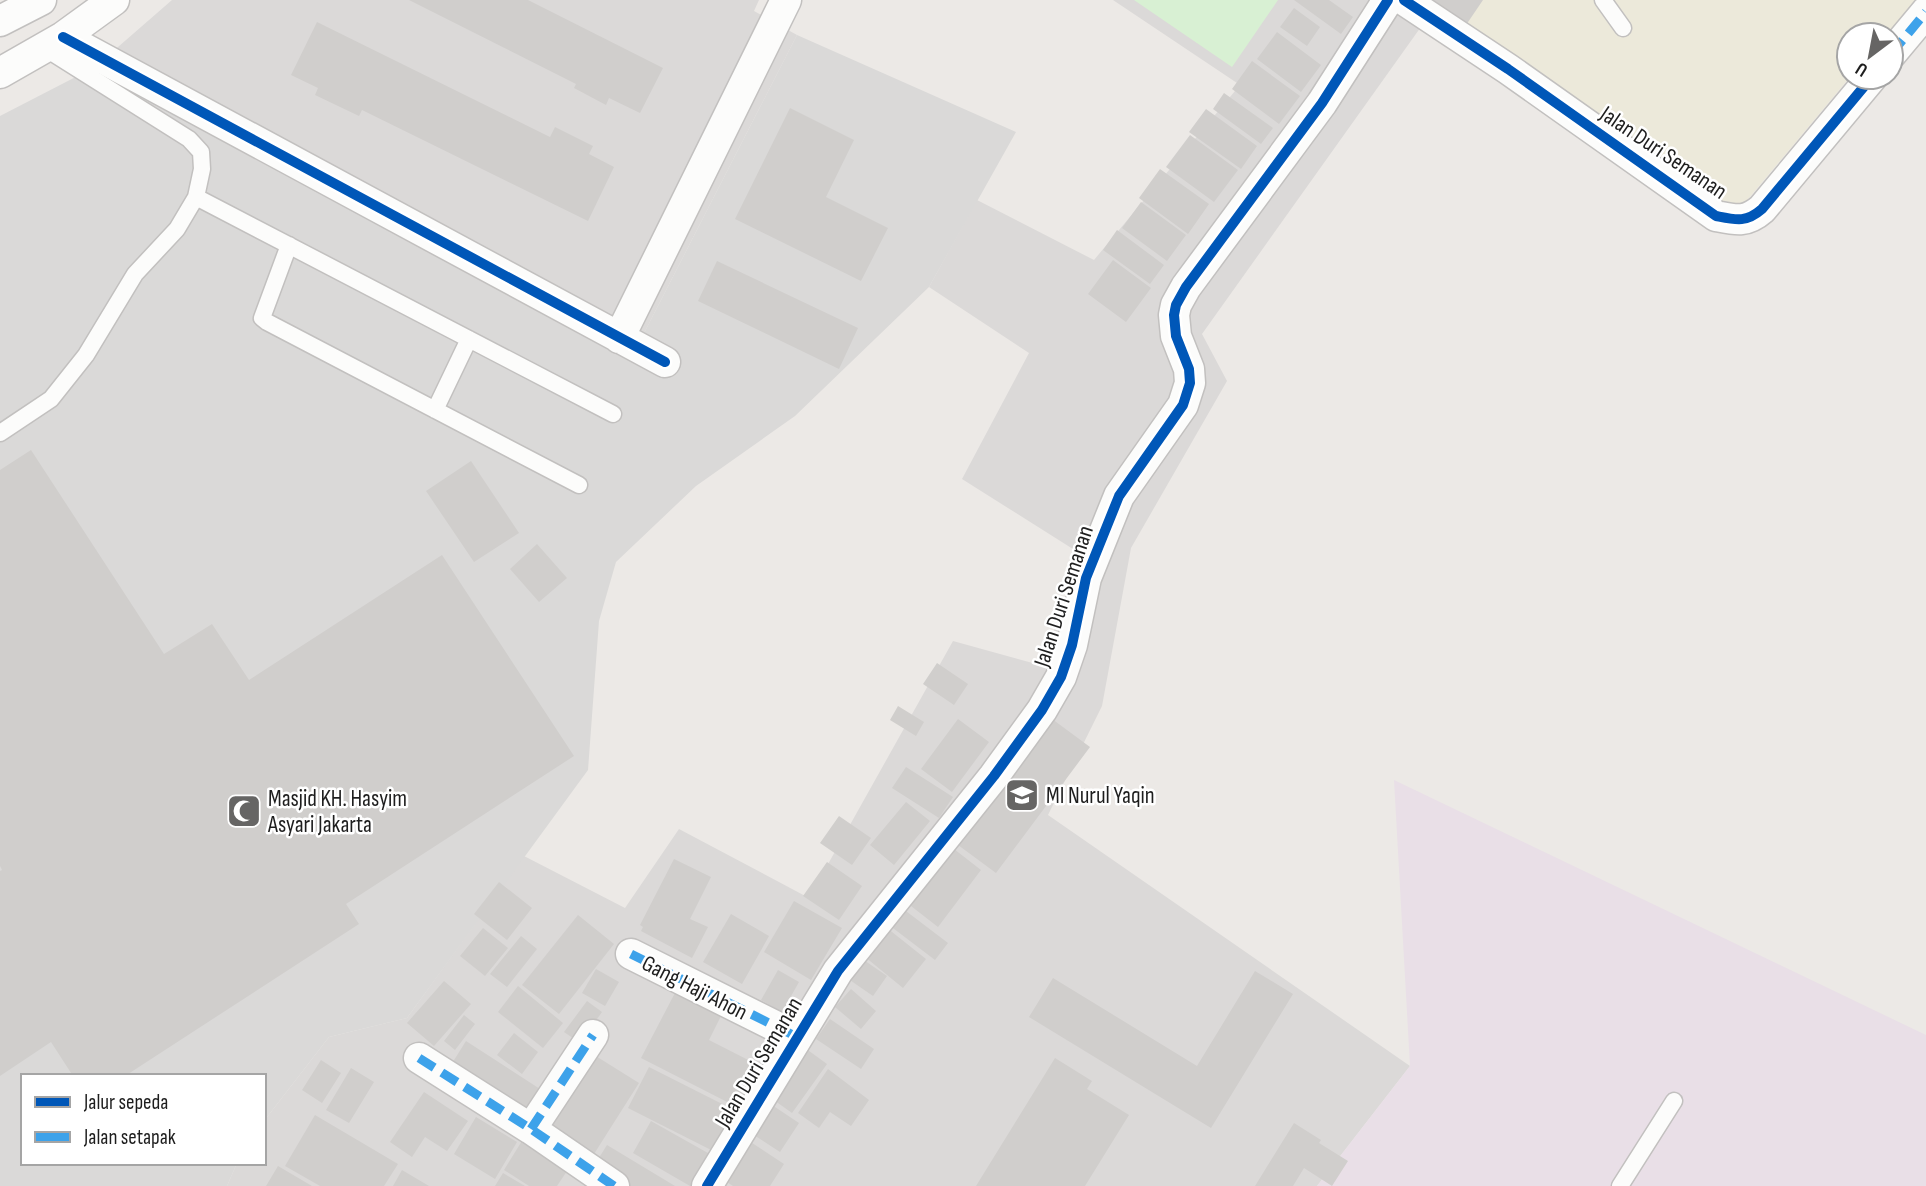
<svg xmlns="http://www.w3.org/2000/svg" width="1926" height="1186" viewBox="0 0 1926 1186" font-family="'Sofia Sans Condensed',sans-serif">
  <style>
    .residential { fill: #dbd9d8 }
    .industrial { fill: #e9dfe7 }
    .religious { fill: #dad9d8 }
    .farmland { fill: #ece9da }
    .park { fill: #d8f0d3 }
    .building { fill: #d0cecc }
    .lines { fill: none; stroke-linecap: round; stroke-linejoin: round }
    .service-casing { stroke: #c2c0bf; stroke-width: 19 }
    .minor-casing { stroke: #c2c0bf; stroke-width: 33 }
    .service { stroke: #fcfcfb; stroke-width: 16 }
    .minor { stroke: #fcfcfb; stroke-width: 30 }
    .quiet { stroke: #3da2ea; stroke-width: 9; stroke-dasharray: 18 9; stroke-linecap: butt }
    .cycleway-casing { stroke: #fff; stroke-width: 15 }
    .cycleway { stroke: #0057b8; stroke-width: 10 }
    .labels { text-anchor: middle; stroke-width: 5; stroke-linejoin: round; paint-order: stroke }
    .street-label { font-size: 23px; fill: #1e1e1e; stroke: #fff }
    .poi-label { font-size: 23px; fill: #1e1e1e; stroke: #fff; text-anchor: start }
  </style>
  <rect width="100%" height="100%" fill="#ece9e6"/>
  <path class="residential" d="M172,0h587l-5,11 43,24 -156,304 -546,-272z
    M1113,0h305l15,10 -231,324 25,47 -96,167 -29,158 -54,109 362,251 -93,120h-1090l10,-23h27v-42l65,-84 78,-19 117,-162 101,52 54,-79 130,69 144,-257 87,24 44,-109 -122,-77 67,-126 -100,-66 48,-87 117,60 146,-175z"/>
  <path class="industrial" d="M1394,780l532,255v151h-609l93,-120z"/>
  <path class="religious" d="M797,35l219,97 -87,155 -134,129 -99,70 -80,76 -17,59 -11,149 -181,248 -78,19 -65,84v-45h-241v87h214l-10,23h-227v-1070l95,-49 546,272z"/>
  <path class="farmland" d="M1418,0h502l-32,35h-39l1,42 -117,140z"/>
  <path class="park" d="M1134,0h144l-46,67z"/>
  <path class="building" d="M409,0h119l135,68 -23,45 -31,-15 -3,7 -32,-17 2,-4z
    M1294,0h35l24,17 -12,17z
    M1423,0h60l-19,28z
    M1294,8l26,19 -13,19 -27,-19z
    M317,22l233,115 5,-10 38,19 -4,8 25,13 -26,54 -226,-111 -3,6 -44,-21 3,-7 -27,-13z
    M1277,32l44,33 -20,27 -44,-33z
    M1252,61l48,35 -21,28 -47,-35z
    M1224,93l49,35 -12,16 -48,-35z
    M790,108l64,32 -28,57 62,31 -27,53 -126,-62z
    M1206,109l51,37 -16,23 -52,-37z
    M1190,135l48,35 -24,32 -48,-35z
    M1160,169l49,35 -21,30 -49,-36z
    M1141,202l45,33 -19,26 -45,-33z
    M1117,230l47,35 -14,19 -47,-34z
    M1113,260l38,28 -25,34 -38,-28z
    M717,261l141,67 -19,41 -141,-68z
    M31,450l133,204 48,-30 37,56 193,-125 132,201 -228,148 13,20 -234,152h-52l-22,-34 -51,34v-205l2,-1 -2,-4v-396z
    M471,461l48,72 -45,29 -48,-71z
    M537,544l30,34 -28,24 -29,-33z
    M937,663l31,21 -14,21 -31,-21z
    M898,706l26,16 -8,14 -26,-16z
    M1048,716l42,31 -94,126 -42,-31z
    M958,719l31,23 -37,50 -31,-23z
    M906,767l47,30 -14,21 -47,-30z
    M906,802l24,19 -36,44 -24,-20z
    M839,816l32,22 -19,27 -32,-22z
    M945,842l36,28 -43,57 -36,-28z
    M674,859l37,18 -21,42 18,8 -16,31 -51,-27 2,-4 -3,-2z
    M827,862l35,24 -23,34 -36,-24z
    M499,882l33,26 -25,32 -33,-26z
    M794,901l48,27 -31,52 -47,-28z
    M898,905l50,38 -13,17 -50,-38z
    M731,914l38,22 -27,48 -39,-22z
    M578,915l36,29 -55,70 -37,-29z
    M882,924l44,35 -23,29 -44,-36z
    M483,928l25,20 -23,28 -25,-20z
    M521,936l16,13 -30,38 -17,-13z
    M858,956l29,20 -14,20 -29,-20z
    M596,969l23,13 -14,24 -23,-13z
    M778,970l21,12 -17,30 -21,-12z
    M1255,971l38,23 -82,134 -182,-111 24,-39 144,88z
    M444,981l27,23 -37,42 -27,-23z
    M518,986l45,37 -20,25 -45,-36z
    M851,989l25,22 -15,18 -26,-22z
    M676,991l46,23 -13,26 51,26 -21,42 -98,-50z
    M587,1001l15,11 -22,31 -16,-11z
    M464,1015l11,9 -20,26 -11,-9z
    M830,1019l44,30 -13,20 -45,-30z
    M514,1033l24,19 -16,22 -25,-19z
    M466,1041l74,48 -21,31 -73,-47z
    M805,1048l22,16 -35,49 -21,-15z
    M591,1053l48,30 -45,71 -48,-30z
    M1055,1058l37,23 -5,8 42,26 -44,71h-109z
    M321,1060l20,13 -19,30 -20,-13z
    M649,1067l93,47 -21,41 -93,-47z
    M351,1068l23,14 -25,41 -23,-13z
    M828,1069l41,31 -18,26 -21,-14 -11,16 -21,-15z
    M424,1092l44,29 -21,30 -22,-14 -13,20 -22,-15z
    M763,1099l36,24 -19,29 -37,-24z
    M315,1115l83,49 -14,22h-64l-35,-20z
    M476,1117l41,25 -22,37 -41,-25z
    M651,1121l64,36 -17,29h-8l-57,-33z
    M1294,1123l27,17 -2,3 29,18 -16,25 -28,-18 -11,18h-38z
    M525,1136l46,29 -14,21h-28l-25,-16z
    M746,1139l38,25 -14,22h-37l-14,-9z
    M607,1145l68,41h-55l-28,-17z
    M278,1166l34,20h-46z
    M402,1170l27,16h-36z
    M503,1173l22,13h-30z"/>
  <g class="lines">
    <g class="service-casing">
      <path id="service" d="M1603,0l20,28
        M196,197l417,217
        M289,245l-27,73 5,4 312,163
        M435,410l34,-71
        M0,433l51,-34 35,-44 49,-81 42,-45 19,-32 6,-28 -1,-17 -12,-13 -146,-92
        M1620,1186l54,-85"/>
    </g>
    <g class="minor-casing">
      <path id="minor" d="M1404,0l104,69 208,147c20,4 30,7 46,-7l110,-132
        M0,21l41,-21
        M63,37l602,325
        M1891,54l35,-42
        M0,73l63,-36 51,-37
        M619,338l167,-338
        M631,954l166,83
        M419,1058l112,71 83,57
        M531,1129l62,-94
        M707,1186l131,-215 156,-195 48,-66 19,-33 11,-32 14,-67 33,-82 64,-91 7,-22 -1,-14 -13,-33 -2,-21 2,-10 10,-18 136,-184 66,-103"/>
    </g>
    <use href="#service" class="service"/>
    <use href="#minor" class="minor"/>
    <path class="quiet" d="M1891,54l35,-42
      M631,954l166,83
      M419,1058l112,71 83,57
      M531,1129l62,-94"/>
    <g class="cycleway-casing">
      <path id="cycleway" d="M1404,0l104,69 208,147c20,4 30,7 46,-7l110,-132
        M63,37l602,325
        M707,1186l131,-215 156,-195 48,-66 19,-33 11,-32 14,-67 33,-82 64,-91 7,-22 -1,-14 -13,-33 -2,-21 2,-10 10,-18 136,-184 66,-103"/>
    </g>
    <use href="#cycleway" class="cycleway"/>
  </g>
  <defs>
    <g id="school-square" transform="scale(1.75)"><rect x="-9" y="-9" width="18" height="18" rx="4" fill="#666564" stroke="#fff"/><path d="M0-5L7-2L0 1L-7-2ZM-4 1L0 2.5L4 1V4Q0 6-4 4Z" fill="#fff"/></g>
    <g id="mosque-square" transform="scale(1.75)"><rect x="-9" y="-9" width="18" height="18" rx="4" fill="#666564" stroke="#fff"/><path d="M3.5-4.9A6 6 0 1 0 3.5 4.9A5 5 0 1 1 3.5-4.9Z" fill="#fff"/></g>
  </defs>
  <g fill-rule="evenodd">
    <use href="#school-square" x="1022" y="795"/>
    <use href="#mosque-square" x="244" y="811"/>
  </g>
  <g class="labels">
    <g class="street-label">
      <text transform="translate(1664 152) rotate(34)" y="8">Jalan Duri Semanan</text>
      <text transform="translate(1063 596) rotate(-72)" y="8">Jalan Duri Semanan</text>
      <text transform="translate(695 987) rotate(27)" y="8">Gang Haji Ahon</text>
      <text transform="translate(758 1062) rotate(-59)" y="8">Jalan Duri Semanan</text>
    </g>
    <g class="poi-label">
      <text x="1046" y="803">MI Nurul Yaqin</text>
      <text x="268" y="806">Masjid KH. Hasyim<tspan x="268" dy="26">Asyari Jakarta</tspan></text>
    </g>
  </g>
  <rect x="21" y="1074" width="245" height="91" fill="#ffffff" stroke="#a5a5a5" stroke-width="2"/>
  <rect x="35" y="1097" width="35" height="10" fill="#0057b8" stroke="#a5a5a5" stroke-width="2"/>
  <text x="84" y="1109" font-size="21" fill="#1e1e1e">Jalur sepeda</text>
  <rect x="35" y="1132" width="35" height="10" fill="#3da2ea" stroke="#a5a5a5" stroke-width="2"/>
  <text x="84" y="1144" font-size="21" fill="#1e1e1e">Jalan setapak</text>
  <g transform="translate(1870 56) rotate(212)"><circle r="33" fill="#ffffff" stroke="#a5a5a5" stroke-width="2"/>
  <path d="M0-5L12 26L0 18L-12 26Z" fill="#666564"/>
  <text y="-10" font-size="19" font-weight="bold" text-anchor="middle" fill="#1e1e1e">U</text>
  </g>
</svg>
